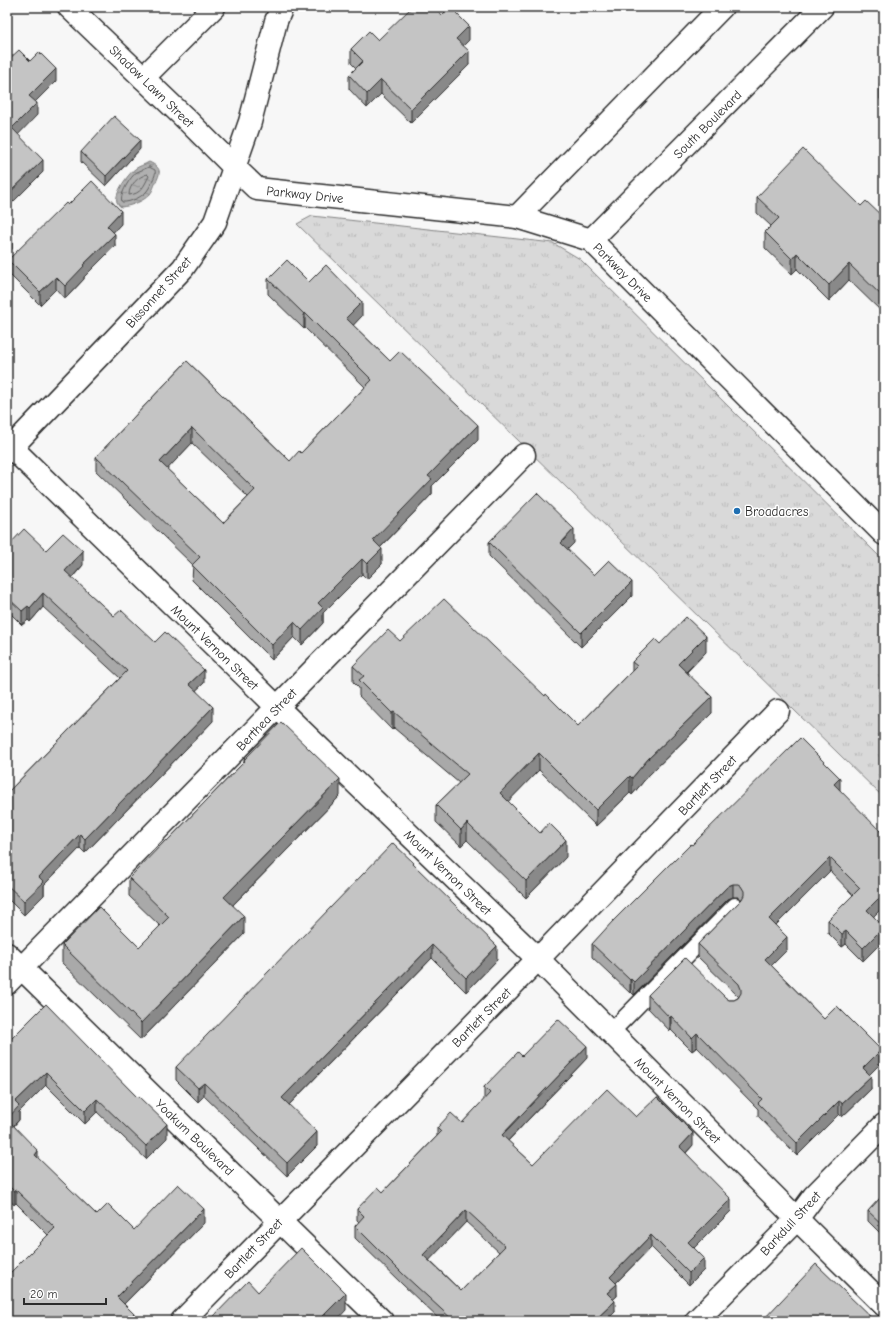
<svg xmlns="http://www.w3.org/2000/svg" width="891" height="1328" viewBox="0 0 891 1328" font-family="'Comic Neue',sans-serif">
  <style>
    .park { fill: url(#park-tufts); stroke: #828282 }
    .water { fill: url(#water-ripples); stroke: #7b7b7b }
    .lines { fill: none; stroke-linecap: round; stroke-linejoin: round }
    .shore { stroke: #606060; stroke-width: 1 }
    .lane-casing { stroke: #2b2b2b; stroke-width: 19 }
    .street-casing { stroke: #2b2b2b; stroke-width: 25 }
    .secondary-casing { stroke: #2b2b2b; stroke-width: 25 }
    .lane { stroke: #fff; stroke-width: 16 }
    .street { stroke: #fff; stroke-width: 22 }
    .secondary { stroke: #fff; stroke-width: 22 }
    .wall { fill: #a9a9a9; stroke: #2b2b2b; fill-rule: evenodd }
    .shaded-wall { fill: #898989; stroke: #2b2b2b }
    .building { fill: #c4c4c4; stroke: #2b2b2b; fill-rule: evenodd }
    .poi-dot { fill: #1f6fb2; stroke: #fff; stroke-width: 1.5 }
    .labels { text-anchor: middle; stroke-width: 3; stroke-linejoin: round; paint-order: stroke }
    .street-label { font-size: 13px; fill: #2b2b2b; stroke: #fff }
    .poi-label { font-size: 13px; fill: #2b2b2b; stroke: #fff; text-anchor: start }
  </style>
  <defs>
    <pattern id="park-tufts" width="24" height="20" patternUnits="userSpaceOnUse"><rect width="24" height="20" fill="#d9d9d9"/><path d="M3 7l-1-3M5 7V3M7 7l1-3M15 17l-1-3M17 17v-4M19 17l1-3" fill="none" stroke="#bababa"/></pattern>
    <pattern id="water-ripples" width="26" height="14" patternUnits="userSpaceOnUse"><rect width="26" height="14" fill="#b0b0b0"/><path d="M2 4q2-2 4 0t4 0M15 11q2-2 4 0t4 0" fill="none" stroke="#8f8f8f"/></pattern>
  </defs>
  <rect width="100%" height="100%" fill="#f7f7f7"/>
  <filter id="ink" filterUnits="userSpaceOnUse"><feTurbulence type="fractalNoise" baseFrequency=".025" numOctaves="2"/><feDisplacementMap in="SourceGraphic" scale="8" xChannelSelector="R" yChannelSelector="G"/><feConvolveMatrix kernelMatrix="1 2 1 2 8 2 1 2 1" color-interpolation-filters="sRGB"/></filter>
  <g filter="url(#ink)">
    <path class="park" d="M312,216l241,27 27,16 304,302v237l-587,-574z"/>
    <path class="water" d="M149,162c13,6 12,10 6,22 -2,5 -3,9 -8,13 -8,6 -17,9 -26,10 -2,-1 -3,-3 -4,-5 -3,-8 11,-28 18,-33 4,-3 9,-4 14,-7z"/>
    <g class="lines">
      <path class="shore" d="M149,167l6,3c1,5 -1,7 -3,12 -1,2 -2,4 -3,6 -4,8 -19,15 -27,14 -3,-7 8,-25 15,-30 4,-2 8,-3 12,-5z
        M147,174l2,2c-5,10 -8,18 -20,19 0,-10 9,-18 18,-21z"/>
      <g class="lane-casing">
        <path id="lane" d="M611,1032l124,-126"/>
      </g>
      <g class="street-casing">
        <path id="street" d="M69,7l118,113 47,47
          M517,217l205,-210
          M591,240l231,-233
          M7,443l270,264 261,252 259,260 87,86
          M7,954l375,367
          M7,983l517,-528
          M182,1321l356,-362 240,-248
          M696,1321l101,-102 17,-23 70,-71"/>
      </g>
      <g class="secondary-casing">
        <path id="secondary" d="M143,78l71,-71
          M234,167l23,22 260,28 74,23 293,294
          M7,452l176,-184 32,-46 35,-100 26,-101 6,-14"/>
      </g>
      <use href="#lane" class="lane"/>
      <use href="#street" class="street"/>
      <use href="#secondary" class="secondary"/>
    </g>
    <path class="wall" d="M378,40h91l-6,6 6,19 -58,58 -30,-29 -14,14 -18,-19v-14l7,-7 -5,-5v-14z
      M884,79v25l-4,-5v-16z
      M140,149l-34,37 -25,-24v-10z
      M757,197l104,9 23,12v96l-35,-34 -20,21 -32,-32 -5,5 -27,-26v-16l6,-6 -14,-13z
      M68,205l53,19 -8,8 2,14 -31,31v2l-19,20 -9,-10 -16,16 -32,-32v-13z
      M268,279l41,3 53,34 -9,9 37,36 88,79 -46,46v8l-52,54 2,16 -15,15 -5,-5 -39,39v10l-21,22 -8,-8 -22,23 -80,-80 1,-15 -97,-94v-14l91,-96 103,100 11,-8 64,-66 -60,-59 -1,1 -36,-35zM192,443l56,54 -25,26 -56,-54z
      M489,542l85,1 -7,7 27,25 38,21 -51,51 -92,-91z
      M7,547l39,3 37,15 -11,13 42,38 41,26 49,41 -8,7 17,31 -128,132 -5,-5 -36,37v10l-20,20 -17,-17v-105l113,-115 -77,-71 -13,15 -2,-2 -6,5 -15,-15z
      M400,641l145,55 33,30 54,-55v-9l28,-18 46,8 -19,20 25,41 -64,63 -16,19 -2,-2 -34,33 -57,-56 -31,31 32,32 26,24 -40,41 -59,-58 -6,6 -25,-24v-17l23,-22 -65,-55 -2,2 -33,-34v-8l-6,-6v-16z
      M244,760l96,36 -107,109 11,29 -103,106 -79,-77v-18l77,2 21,-21 -31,-30v-18l38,-37 77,-79z
      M840,790l34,127 10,23 -21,21 -17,-17 -4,3 -14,-14v-13l25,-25 -23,-24 -55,54 12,25 -16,15 53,54 57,44 -12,12 2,14 -29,28 -3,-3 -42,42 -39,-40v-7l-61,-62 -5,4 -21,-21 -1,1 -22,-23v-13l78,3 3,2h5l5,-3 -41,-40v-13l44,-45h-1l-3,-2h-5l-5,2 -94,96 -3,-3 -1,1 -38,-36v-13l80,-81 20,-18z
      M414,865l83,95 -31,32 -34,-34 -143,147 28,41 -30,30 -83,-80 -6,6 -22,-22v-13z
      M9,1041l158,97 -21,21 -49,-47 -12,12 -39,-39 -27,27v8l-5,6 24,33 59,56 37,15 70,-7 -80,81 10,17 -118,-118 -2,2 -7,-8v-149l2,-2z
      M522,1056l65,2 -79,83 25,23 103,-47 57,28 -7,8 45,58 -37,37 10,22 -15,15 -38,-38 -35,36 1,13 -4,3 2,13 -9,9h-165l-38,-36 -48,-47v-12l4,-4 -2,-2v-11l26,-17 54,-56v-8l25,-5 22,-23v-13zM466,1222l33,30 -38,39 -32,-31z
      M884,1194v43l-16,-16v-10z"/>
    <path class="shaded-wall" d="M469,26v14l-13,13v-14z
      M469,51v14l-58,58v-14z
      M56,69v12l-27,27v-12z
      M381,80v14l-14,14v-14z
      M37,103v12l-25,26v-13z
      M140,140v9l-34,37v-10z
      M43,160v12l-36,36v-13z
      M121,211v13l-14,15v-13z
      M115,234v12l-31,31v2l-19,20v-13l18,-21z
      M12,237v12l-5,5v-12z
      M797,253v16l-5,5v-15z
      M849,264v16l-20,21v-16z
      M56,277v12l-16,16v-13z
      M362,302v14l-16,17v-15z
      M305,313v15l-1,1v-15z
      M478,425v15l-46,46v8l-59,61v-15l55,-64z
      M192,428v15l-32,34v-15z
      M574,529v14l-13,13v-13z
      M382,549v15l-15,15v-15z
      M83,551v14l-18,20v-14z
      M362,559v15l-39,39v10l-21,22v-15l16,-27z
      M632,582v14l-51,51v-14z
      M43,593v14l-13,15v-14z
      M28,606v14l-6,5v-14z
      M294,622v15l-22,23v-15z
      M706,636v16l-28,28v-16z
      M204,670v13l-15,14v-13z
      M712,697v16l-64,63 -16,19v-17l16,-19z
      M213,707v14l-128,132v-14z
      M394,712v16l-2,2v-17z
      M539,753v17l-39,40v-17z
      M630,776v17l-34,33v-16z
      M840,778v14l-6,-8z
      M340,779v17l-116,118v-17z
      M467,823v17l-6,6v-16z
      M80,834v14l-36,37v10l-20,20v-14l15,-24z
      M566,840v17l-40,41v-17z
      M830,858v13l-61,61v-13z
      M733,884v13l-5,2 -94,96v-13l94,-96z
      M884,893v13l-17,17v-13z
      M244,916v18l-103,106v-17z
      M884,927v13l-21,21v-13z
      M846,931v13l-4,3v-13z
      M787,937v13l-22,22v-13z
      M432,945v13l-150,154v-14z
      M497,946v14l-31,32v-14z
      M631,979v13l-1,1v-13z
      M671,1016v14l-1,1v-13z
      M697,1033v14l-5,4v-13z
      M587,1046v12l-85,89v-12z
      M881,1050v13l-18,18v-13z
      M46,1072v13l-27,27v8l-12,12v-13l8,-17z
      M871,1076v13l-29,28v-14z
      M204,1083v13l-6,6v-14z
      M97,1099v13l-12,12v-13z
      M839,1101v13l-42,42v-13z
      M167,1124v14l-21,21v-13z
      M317,1132v14l-30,30v-13z
      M693,1133v12l-13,14v-12z
      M38,1151v14l-3,-10z
      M16,1190v13l-2,2v-14z
      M731,1199v12l-43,43v-12z
      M204,1209v14l-87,88v-14z
      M466,1210v12l-43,45v-12z
      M651,1235v12l-41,42v-12z
      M704,1258v12l-15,15v-12z
      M617,1284v12l-10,9v-12z
      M346,1293v17l-10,11h-18z
      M615,1301v11l-9,9h-12z
      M134,1314v7h-6z"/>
    <path class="building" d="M412,7h23l7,8 8,-8 19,19 -13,13 13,12 -58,58 -30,-29 -14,14 -18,-19 14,-14 -12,-12 18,-18 9,9z
      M19,50l11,11 9,-9 17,17 -27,27 8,7 -25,25 31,32 -36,35v-134z
      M884,79v9l-4,-5z
      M114,116l26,24 -34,36 -25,-24z
      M803,149l58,57 5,-5 18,17v80l-35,-34 -20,21 -32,-32 -5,6 -27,-27 14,-14 -22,-21z
      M92,181l29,30 -14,15 8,8 -32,31 1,1 -19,20 -9,-9 -16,15 -32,-32 58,-57 2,2z
      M7,232l5,5 -5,5z
      M287,260l22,22 17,-17 36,37 -16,16 44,43 10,-10 78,74 -50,51 4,3 -59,61 9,9 -15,15 -5,-5 -44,44 5,5 -21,22 -8,-8 -22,23 -80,-80 8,-8 -104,-100 91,-96 103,100 9,-10 2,2 71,-73 -67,-67 -1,1 -36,-35zM192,428l63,62 -32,33 -63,-61z
      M537,493l37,36 -13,14 33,32 15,-15 23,22 -51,51 -92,-91z
      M24,529l22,21 17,-17 20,18 -18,20 49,45 7,-6 34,32 10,-10 39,38 -15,14 24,23 -128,132 -5,-5 -41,43 5,5 -20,19 -17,-16v-92l120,-122 -84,-78 -13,15 -2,-2 -6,5 -15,-14v-50z
      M444,599l101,97 1,-2 32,32 59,-60 -5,-4 23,-23 5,5 26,-27 20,19 -28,28 34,33 -64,62 -16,19 -2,-2 -34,34 -57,-57 -39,40 40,40 9,-10 17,17 -40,41 -59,-58 -6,7 -25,-25 32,-31 -74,-62 -2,1 -33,-33 5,-4 -11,-10 35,-36 12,11z
      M281,722l59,57 -116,118 20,19 -103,107 -79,-78 37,-38 40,40 30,-30 -40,-39 37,-38 1,1 78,-80 -1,-1z
      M800,738l40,40 -6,6 50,51v58l-17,17 17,17 -21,21 -17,-17 -4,3 -14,-14 32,-32 -30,-30 -61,61 18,18 -22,22 59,60 13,-13 44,44 -18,18 8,8 -29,27 -3,-2 -42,42 -39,-40 4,-4 -65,-66 -5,5 -21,-22 -1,2 -22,-23 37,-37 41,40 3,2h5l4,-2 3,-5v-4l-2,-5 -41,-40 44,-45 2,-4v-4l-3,-5 -3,-2h-5l-5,2 -94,96 -3,-3 -1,1 -38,-36 20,-22 59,-59h1l19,-19 1,1z
      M393,843l21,20 -1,1 84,82 -31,32 -34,-33 -150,153 35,34 -30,31 -83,-80 -6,5 -22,-21z
      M46,1004l91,93 1,-1 29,28 -21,22 -49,-47 -12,12 -39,-39 -31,30 4,4 -12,13 31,32 -3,4 62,60 11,-11 26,26 44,-46 26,25 -87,88 17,17 -6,7h-121v-45l48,-48 -39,-38 -2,1 -7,-7v-136l4,-4 -2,-3z
      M558,1019l29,27 -85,89 31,29 74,-75 29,28 21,-20 36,36 -13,14 51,52 -43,43 16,16 -15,15 -38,-38 -41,42 7,7 -10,9 8,8 -21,20h-140l-51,-47 -48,-48 9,-10 -7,-7 21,-22 5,5 58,-60 -4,-4 14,-15 11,10 28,-30 -6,-6 34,-35 4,4zM466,1210l39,36 -44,45 -38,-36z
      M884,1194v32l-16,-15z
      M301,1248l45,45 -28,28h-109l39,-40 10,11z
      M816,1264l59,57h-113z"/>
  </g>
  <circle class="poi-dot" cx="737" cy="511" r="4"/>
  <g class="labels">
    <g class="street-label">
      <text transform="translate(152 86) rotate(44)" y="5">Shadow Lawn Street</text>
      <text transform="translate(707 124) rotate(-45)" y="5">South Boulevard</text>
      <text transform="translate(305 194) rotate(6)" y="5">Parkway Drive</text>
      <text transform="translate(623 272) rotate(45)" y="5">Parkway Drive</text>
      <text transform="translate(158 292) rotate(-48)" y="5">Bissonnet Street</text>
      <text transform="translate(215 647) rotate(44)" y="5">Mount Vernon Street</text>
      <text transform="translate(266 719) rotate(-46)" y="5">Berthea Street</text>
      <text transform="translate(707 785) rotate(-46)" y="5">Bartlett Street</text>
      <text transform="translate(448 872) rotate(44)" y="5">Mount Vernon Street</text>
      <text transform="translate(481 1017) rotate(-45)" y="5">Bartlett Street</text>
      <text transform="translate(678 1100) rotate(45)" y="5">Mount Vernon Street</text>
      <text transform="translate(195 1137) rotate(44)" y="5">Yoakum Boulevard</text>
      <text transform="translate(790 1223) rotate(-47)" y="5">Barkdull Street</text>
      <text transform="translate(253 1248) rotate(-46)" y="5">Bartlett Street</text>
    </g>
    <g class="poi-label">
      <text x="745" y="516">Broadacres</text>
    </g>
  </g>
  <rect width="891" height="1328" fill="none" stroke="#fff" stroke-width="24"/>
  <rect x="12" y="12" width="867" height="1304" fill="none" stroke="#2b2b2b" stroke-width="1.5" filter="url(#ink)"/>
  <path d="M24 1298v6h82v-6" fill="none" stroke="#2b2b2b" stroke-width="2"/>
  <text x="30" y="1298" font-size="12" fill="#2b2b2b" stroke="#ffffff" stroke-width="3" paint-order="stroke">20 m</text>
</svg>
